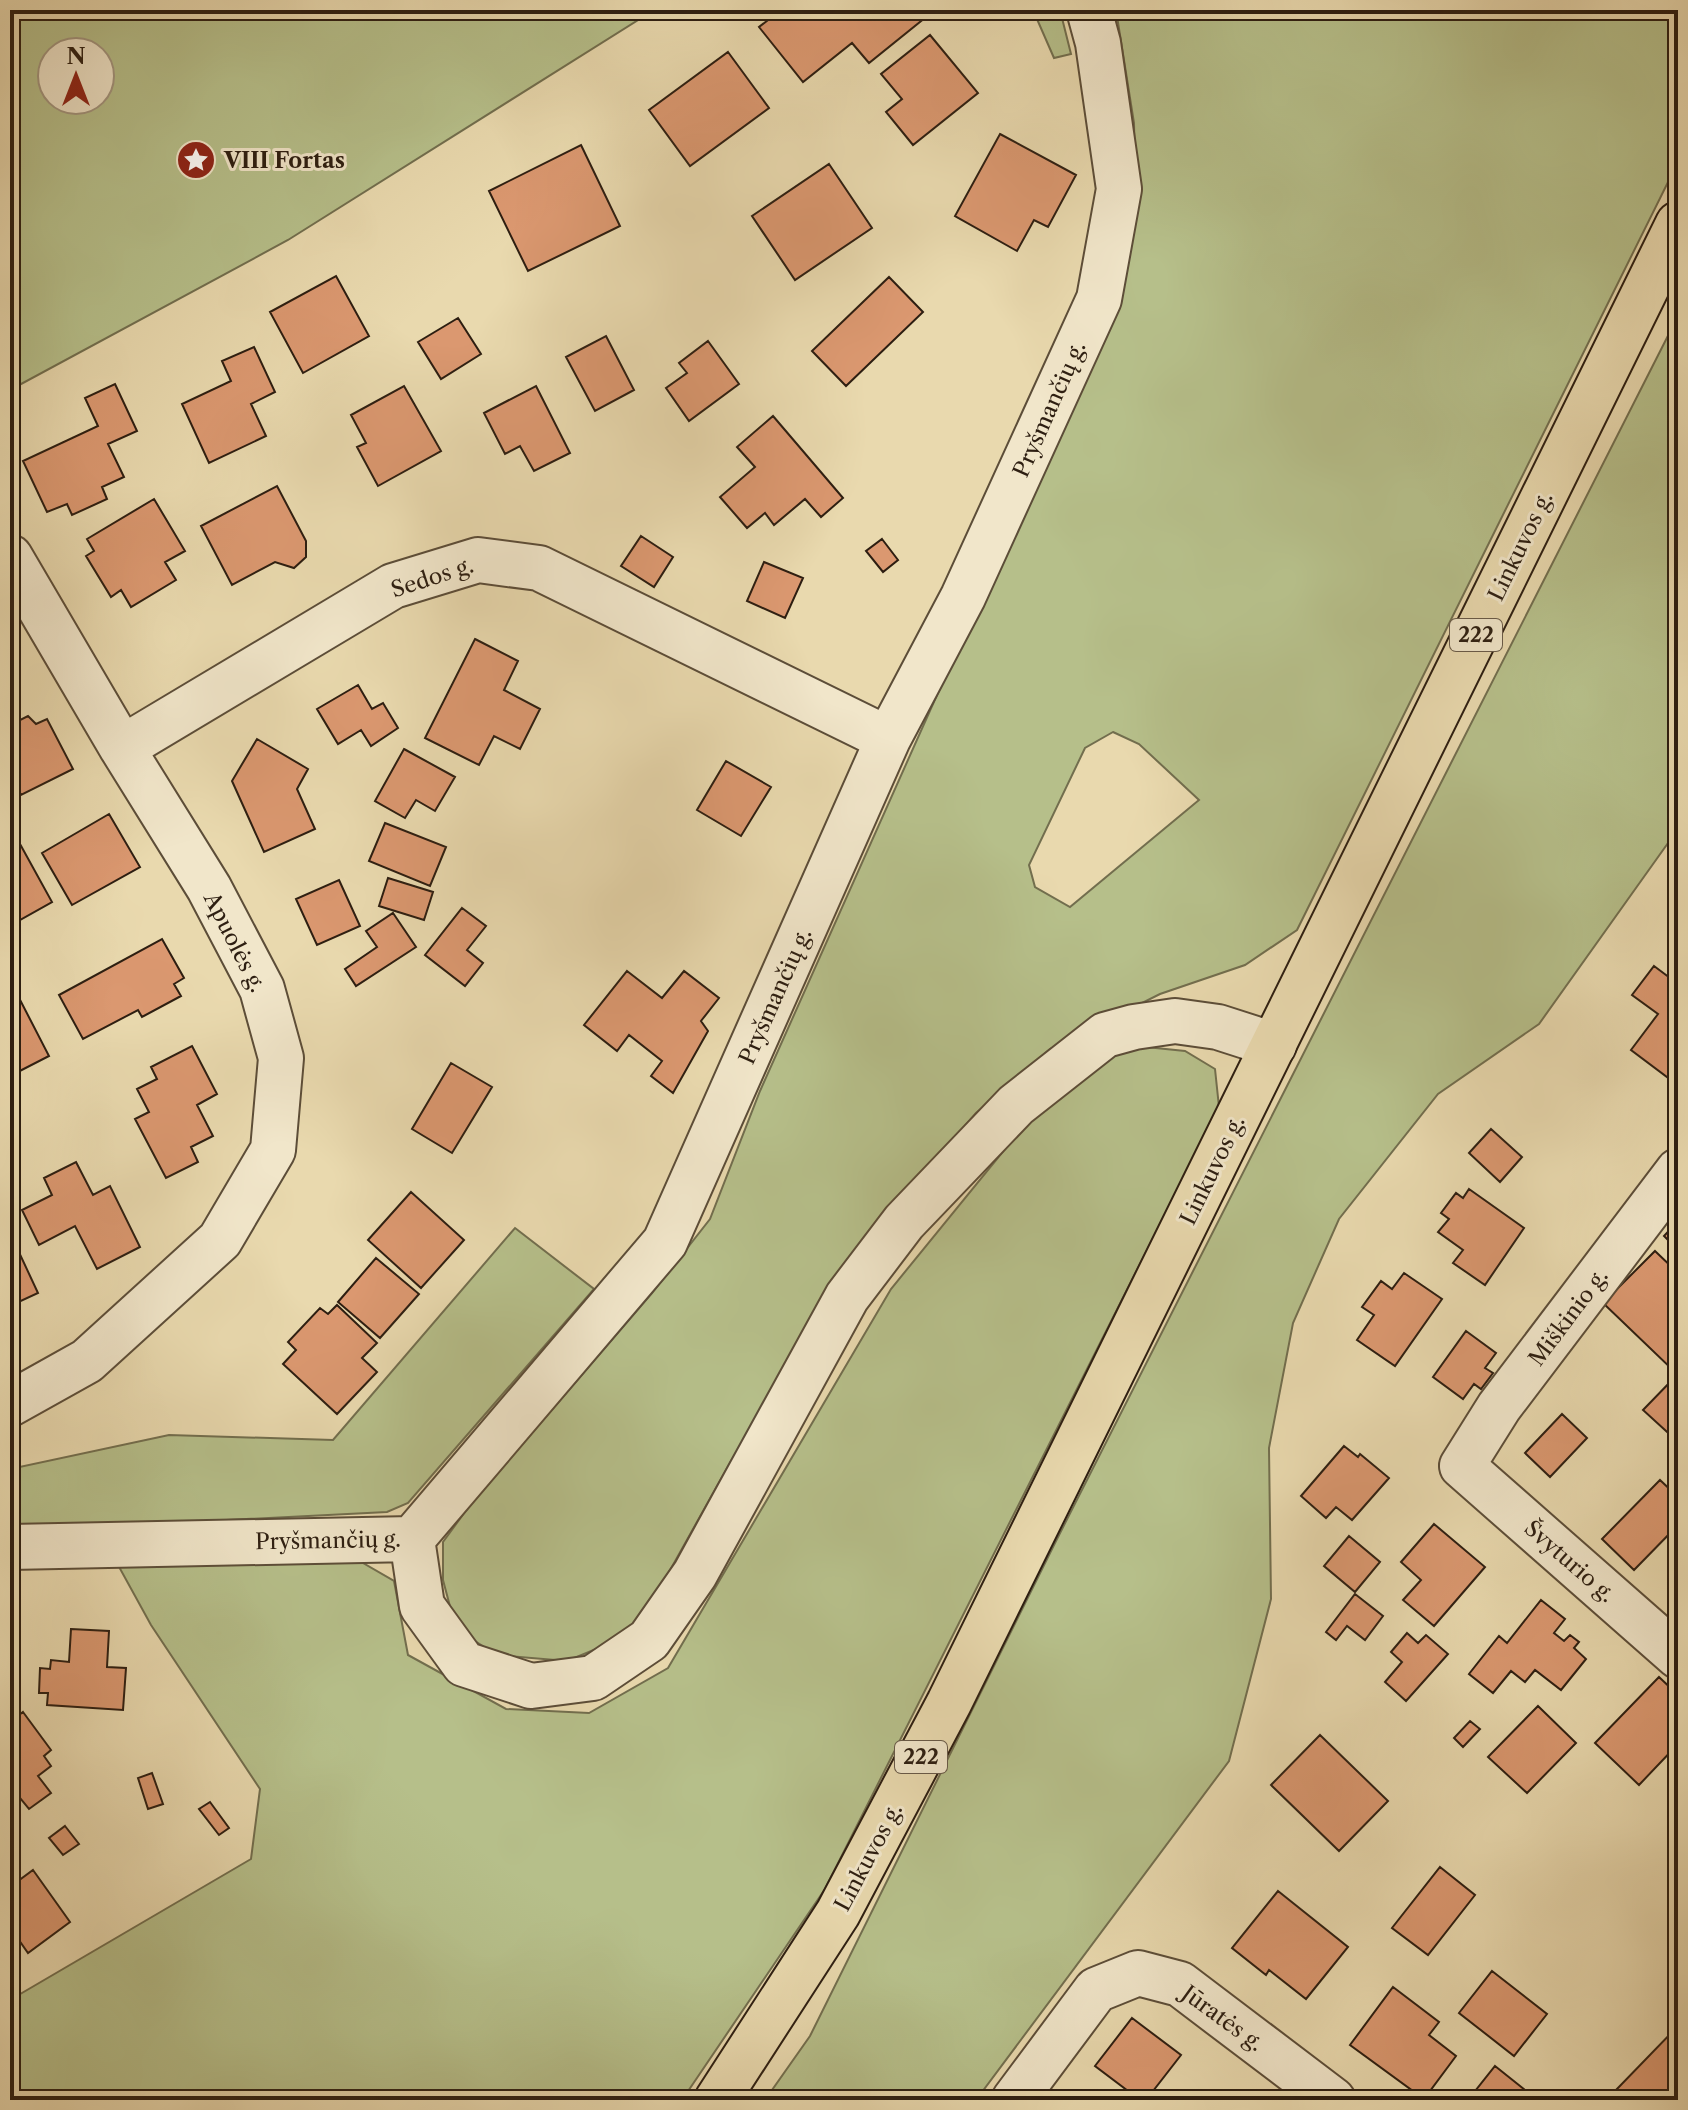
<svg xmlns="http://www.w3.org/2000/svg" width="1688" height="2110" viewBox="0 0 1688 2110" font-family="'Libre Caslon Text',serif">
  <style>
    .green { fill: #b6bf8a; stroke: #726e4e; stroke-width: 2; fill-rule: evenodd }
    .building { fill: #db9870; stroke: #2d1e11; stroke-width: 2 }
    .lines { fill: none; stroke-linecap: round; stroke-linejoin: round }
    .minor-casing { stroke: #5c4d38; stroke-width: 48 }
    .major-casing { stroke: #2d1e11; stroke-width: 48 }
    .minor { stroke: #f1e6ca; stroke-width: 44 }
    .major { stroke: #e9d9ae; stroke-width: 44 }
    .labels { text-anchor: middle; stroke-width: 6; stroke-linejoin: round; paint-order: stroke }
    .shield { fill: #f1e6ca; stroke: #685a48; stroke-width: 2 }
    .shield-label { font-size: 20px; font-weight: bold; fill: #2d1e11 }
    .poi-label { font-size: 22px; font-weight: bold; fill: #2d1e11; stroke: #f1e6ca; text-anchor: start }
    .street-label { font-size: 22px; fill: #2d1e11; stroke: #f1e6ca }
  </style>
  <rect width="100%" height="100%" fill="#e9d9ae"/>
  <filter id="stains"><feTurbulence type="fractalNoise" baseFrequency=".0025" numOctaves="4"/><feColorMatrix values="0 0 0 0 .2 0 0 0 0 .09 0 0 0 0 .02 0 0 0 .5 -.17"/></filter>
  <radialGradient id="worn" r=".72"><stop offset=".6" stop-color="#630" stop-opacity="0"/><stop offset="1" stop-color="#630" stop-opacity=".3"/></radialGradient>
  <path class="green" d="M10,10h644l-366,230 -278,150zM100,52v48h-48v-48z
    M1033,10h27l11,44 -17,4z
    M1116,10h562v152l-381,768 -52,35 -85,29 -110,55 -74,64 -114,132 -131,216 -96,172 -68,28 -70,-6 -41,-26 -13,-49v-38l27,-37 182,-212 58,-74 50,-128 198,-443 178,-428 -2,-97zM1113,732l26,12 60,56 -129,107 -35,-20 -6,-22 56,-117z
    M1678,316v513l-139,195 -101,70 -99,125 -46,104 -24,125 2,151 -42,162 -253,339h-211l45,-64 246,-495z
    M1146,1047l39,4 30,18 4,38 -394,782 -143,211h-672v-100l241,-141 9,-70 -109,-164 -33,-60 238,-6 38,22 14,74 98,54 83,4 79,-45 223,-379 136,-167 75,-66z
    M515,1228l79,61 -186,214 -21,9 -377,19v-62l159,-34 164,5z"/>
  <path class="building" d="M781,10h148l2,3 -62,50 -17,-20 -49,39 -44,-55z
    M930,35l48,58 -65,52 -27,-33 16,-13 -21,-25z
    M728,52l41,56 -79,58 -41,-56z
    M1000,134l76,41 -28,52 -14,-7 -17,31 -62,-35z
    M581,145l39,81 -92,45 -39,-80z
    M829,164l43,64 -77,52 -43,-64z
    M336,276l33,60 -66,37 -33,-61z
    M889,277l34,35 -77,74 -34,-35z
    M458,318l23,36 -40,25 -23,-37z
    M606,336l28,54 -39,21 -29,-54z
    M708,341l31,43 -50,37 -23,-33 21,-15 -8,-10z
    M254,347l21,45 -24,12 15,32 -57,27 -27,-59 49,-23 -9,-20z
    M115,384l22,47 -29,13 16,33 -22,10 5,12 -35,16 -5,-11 -20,8 -24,-51 75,-35 -13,-28z
    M404,386l37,65 -63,35 -21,-39 9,-4 -15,-28z
    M536,386l34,67 -36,18 -14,-25 -15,8 -21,-41z
    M773,416l70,82 -22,19 -16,-18 -31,26 -9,-12 -18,15 -27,-31 35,-30 -18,-20z
    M277,486l29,55v16l-12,11 -19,-6 -43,23 -31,-59z
    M154,499l31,52 -20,11 11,18 -45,27 -10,-17 -10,7 -25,-41 8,-5 -7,-12z
    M641,536l32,21 -19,30 -33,-21z
    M882,539l16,21 -15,12 -17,-21z
    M764,562l39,16 -18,40 -38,-17z
    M475,639l43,22 -14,29 36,19 -20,40 -26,-13 -15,29 -54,-27z
    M358,685l14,24 11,-6 15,25 -27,18 -10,-16 -23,14 -21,-35z
    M28,716l8,8 11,-5 26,50 -52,26 -11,-23v-47z
    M257,739l51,30 -11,20 18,40 -51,23 -32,-71z
    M404,749l51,28 -20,34 -19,-11 -11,18 -30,-17z
    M726,761l45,26 -30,49 -44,-26z
    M109,814l31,53 -68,38 -30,-52z
    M385,823l61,24 -16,39 -61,-25z
    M20,844l32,58 -41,23 -1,-76z
    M388,878l45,14 -9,28 -45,-14z
    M339,880l21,46 -43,19 -21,-46z
    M462,908l24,18 -19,24 16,13 -18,23 -40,-31z
    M393,913l23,34 -60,39 -11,-17 32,-22 -11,-16z
    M162,939l22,39 -10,6 7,12 -39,21 -4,-7 -55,29 -24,-44z
    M1654,966l24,18v87l-7,9 -40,-30 27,-36 -26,-19z
    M627,971l35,27 22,-27 35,27 -18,23 7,10 -35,62 -22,-17 11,-15 -33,-26 -12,16 -33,-26z
    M17,994l32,62 -39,20v-79z
    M192,1046l25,48 -20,11 16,31 -22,11 7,15 -32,16 -31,-59 14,-7 -12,-23 20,-10 -6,-12z
    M451,1063l41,24 -40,66 -40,-24z
    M1491,1129l31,28 -22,25 -31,-29z
    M76,1162l17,33 17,-9 30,61 -43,22 -22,-43 -36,19 -17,-35 30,-15 -8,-17z
    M1469,1189l55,39 -39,57 -32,-22 10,-13 -25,-18 11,-13 -8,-6 15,-20 7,5z
    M411,1192l53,48 -43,48 -53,-48z
    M1678,1221v29l-14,-14z
    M10,1233l28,60 -28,13z
    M1655,1251l23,22v102l-75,-72z
    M376,1258l43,36 -39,44 -42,-36z
    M1404,1273l38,26 -47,67 -38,-26 17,-25 -12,-8 19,-26 11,8z
    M337,1305l40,38 -15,15 15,14 -40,42 -54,-50 13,-14 -8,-8 32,-34 8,6z
    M1466,1331l30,22 -11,15 8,5 -12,16 -7,-5 -11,15 -30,-22z
    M1676,1376l2,2 -1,63 -34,-31z
    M1562,1414l25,24 -37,39 -25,-24z
    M1344,1446l14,11 2,-3 29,24 -37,42 -16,-13 -10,11 -25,-22z
    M1660,1480l18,17v28l-44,45 -32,-31z
    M1434,1524l51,43 -51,59 -31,-26 18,-20 -20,-18z
    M1349,1536l31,26 -25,30 -31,-26z
    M1355,1594l28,22 -18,24 -18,-14 -11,14 -10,-8z
    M1541,1600l24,19 -11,14 10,8 6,-6 9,7 -5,6 12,11 -25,31 -26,-20 -10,12 -14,-11 -18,22 -24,-19 30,-38 8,7z
    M71,1629l38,2 -2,36 19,1 -3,42 -76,-5 1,-12h-9l1,-25 10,1 1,-9 18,2z
    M1407,1633l11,10 8,-8 22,19 -42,47 -21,-19 17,-20 -11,-10z
    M1659,1677l19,18v49l-39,41 -44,-42z
    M1538,1706l38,37 -49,50 -39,-36z
    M23,1712l28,38 -7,6 7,10 -13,10 13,17 -22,16 -13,-16 -6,4v-75z
    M1470,1721l10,8 -17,18 -9,-9z
    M1320,1735l68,66 -49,50 -68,-66z
    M152,1773l11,31 -15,5 -10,-31z
    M210,1802l19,26 -10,7 -20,-26z
    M65,1826l14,18 -16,11 -14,-17z
    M1440,1867l35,28 -47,60 -36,-27z
    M33,1870l37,52 -42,31 -14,-20 -4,3v-49z
    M1278,1891l70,56 -42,52 -37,-29 -3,5 -34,-27z
    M1492,1971l55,43 -33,42 -55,-43z
    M1393,1987l46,35 -10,13 27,21 -32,43 -74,-54z
    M1132,2018l49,37 -35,45h-6l-45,-34z
    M1678,2026v59l-15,15h-36l-11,-10z
    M1495,2066l35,28 -5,6h-57z"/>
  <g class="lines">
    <g class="minor-casing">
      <path id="minor" d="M10,557l112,191 87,140 53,101 19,69 -8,92 -53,90 -133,121 -77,43
        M122,748l271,-162 85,-26 61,8 349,171
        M1678,1171l-179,236 -37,59 216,190
        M412,1539l10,67 42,58 67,22 62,-8 56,-38 46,-66 152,-277 57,-75 112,-117 89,-70 29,-8 41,-6 43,6 56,18
        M10,1547l402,-8 253,-297 223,-503 75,-142 136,-298 20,-110 -21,-146 -9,-33
        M1014,2100l82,-110 42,-17 42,11 153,116"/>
    </g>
    <g class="major-casing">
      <path id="major" d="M717,2100l121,-187 111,-210 729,-1479"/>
    </g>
    <use href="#minor" class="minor"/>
    <use href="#major" class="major"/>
  </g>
  <defs>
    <g id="sight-disc" transform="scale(2)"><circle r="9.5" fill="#8f2418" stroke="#f1e6ca"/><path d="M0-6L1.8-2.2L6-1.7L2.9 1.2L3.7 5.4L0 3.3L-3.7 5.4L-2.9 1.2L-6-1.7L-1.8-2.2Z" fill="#fff"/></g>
  </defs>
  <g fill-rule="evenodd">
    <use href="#sight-disc" x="196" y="160"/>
  </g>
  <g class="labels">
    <g class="shield">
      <rect x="1450" y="619" width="52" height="32" rx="6"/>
      <rect x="895" y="1741" width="52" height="32" rx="6"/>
    </g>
    <g class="shield-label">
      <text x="1476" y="642">222</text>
      <text x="921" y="1764">222</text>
    </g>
    <g class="poi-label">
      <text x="224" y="168">VIII Fortas</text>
    </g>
    <g class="street-label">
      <text transform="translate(1049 409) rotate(-66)" y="8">Pryšmančių g.</text>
      <text transform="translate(1520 546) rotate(-64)" y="8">Linkuvos g.</text>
      <text transform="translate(432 577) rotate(-18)" y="8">Sedos g.</text>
      <text transform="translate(235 942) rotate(63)" y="8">Apuolės g.</text>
      <text transform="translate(775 996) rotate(-66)" y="8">Pryšmančių g.</text>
      <text transform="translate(1212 1170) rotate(-64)" y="8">Linkuvos g.</text>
      <text transform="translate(1568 1317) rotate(-53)" y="8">Miškinio g.</text>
      <text transform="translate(328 1540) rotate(-1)" y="8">Pryšmančių g.</text>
      <text transform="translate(1570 1561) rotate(41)" y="8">Švyturio g.</text>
      <text transform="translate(868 1857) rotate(-62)" y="8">Linkuvos g.</text>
      <text transform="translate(1223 2018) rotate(36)" y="8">Jūratės g.</text>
    </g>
  </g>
  <rect width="1688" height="2110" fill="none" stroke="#e9d9ae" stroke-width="40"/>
  <rect x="12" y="12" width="1664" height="2086" fill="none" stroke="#2d1e11" stroke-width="4"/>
  <rect x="20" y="20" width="1648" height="2070" fill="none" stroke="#2d1e11" stroke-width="2"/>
  <g transform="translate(76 76)"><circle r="38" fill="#f1e6ca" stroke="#a39680" stroke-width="2"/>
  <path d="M0-6L14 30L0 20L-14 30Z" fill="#8f2418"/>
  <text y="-12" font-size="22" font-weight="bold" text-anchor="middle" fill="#2d1e11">N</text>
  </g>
  <rect width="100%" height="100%" filter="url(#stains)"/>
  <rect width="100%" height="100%" fill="url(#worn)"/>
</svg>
